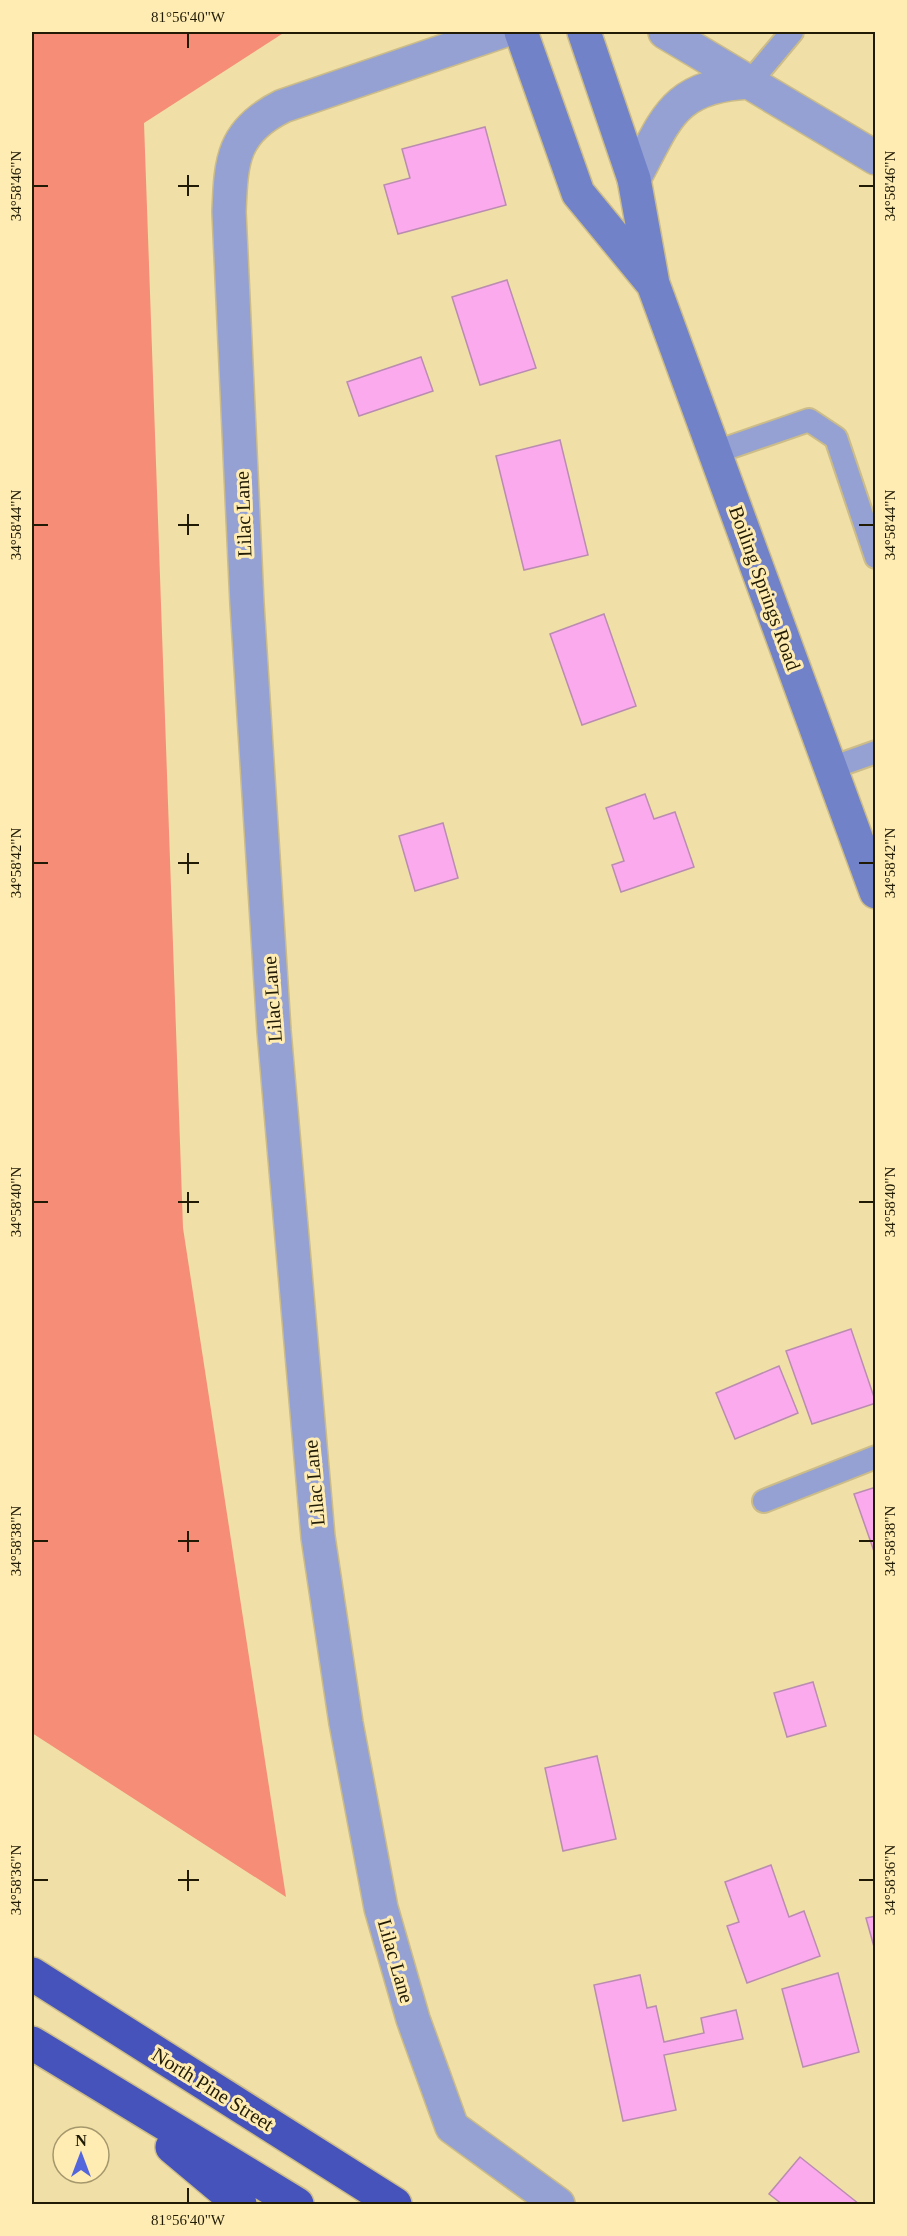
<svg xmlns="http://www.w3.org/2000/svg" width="907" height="2236" viewBox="0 0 907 2236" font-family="Georgia,serif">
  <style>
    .green { fill: #f68d77 }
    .building { fill: #fcaaee; stroke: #ba8cb1; stroke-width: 1.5 }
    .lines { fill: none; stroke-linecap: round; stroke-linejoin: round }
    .lane-casing { stroke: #cbbc89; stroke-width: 26 }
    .street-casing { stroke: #cbbc89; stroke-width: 36 }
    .secondary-casing { stroke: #cbbc89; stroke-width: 36 }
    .highway-casing { stroke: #cbbc89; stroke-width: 36 }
    .lane { stroke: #94a1d2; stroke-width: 22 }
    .street { stroke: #94a1d2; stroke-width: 33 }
    .secondary { stroke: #7182c9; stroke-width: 33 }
    .highway { stroke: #4553bb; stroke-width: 33 }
    .ticks { fill: none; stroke: #211b05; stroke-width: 2 }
    .labels { text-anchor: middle; stroke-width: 6; stroke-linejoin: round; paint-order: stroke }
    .street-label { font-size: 20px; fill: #211b05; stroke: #feecb3 }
    .neatline { fill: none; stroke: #211b05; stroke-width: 2 }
    .ticks-label { font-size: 15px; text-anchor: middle; fill: #211b05 }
  </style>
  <rect width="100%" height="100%" fill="#f0dfa6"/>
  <path class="green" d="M32,32h253l-141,91 39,1105 103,669 -254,-164z"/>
  <path class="building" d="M485,127l21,78 -108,29 -14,-49 26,-7 -8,-29z
    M507,280l29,88 -56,17 -28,-88z
    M421,357l12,34 -74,25 -12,-34z
    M560,440l28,115 -64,15 -28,-114z
    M604,614l32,92 -54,19 -32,-91z
    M645,794l9,25 21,-7 19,55 -73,25 -9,-27 12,-4 -18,-53z
    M443,823l15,55 -43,13 -16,-55z
    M851,1329l25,74 -64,21 -26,-73z
    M779,1366l19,47 -63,26 -19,-46z
    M876,1487v70l-22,-63z
    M813,1682l13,44 -39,11 -13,-44z
    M597,1756l19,83 -53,12 -18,-83z
    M771,1865l18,52 15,-6 16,45 -73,27 -20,-57 12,-4 -14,-40z
    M876,1916v38l-10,-36z
    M838,1973l21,79 -56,15 -21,-78z
    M640,1975l7,33 9,-2 8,36 40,-9 -3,-15 35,-8 7,29 -79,16 12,55 -53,11 -29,-136z
    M800,2157l59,47h-77l-13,-10z"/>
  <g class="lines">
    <g class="lane-casing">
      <path id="lane" d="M750,82l42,-50
        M716,452l93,-32 27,18 40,119
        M831,768l45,-16
        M764,1501l112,-44"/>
    </g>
    <g class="street-casing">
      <path id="street" d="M500,32l-217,74c-51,25 -52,55 -54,106l18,392 27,427 44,506 28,186 35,185 32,111 39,108 106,77
        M665,32l211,126
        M634,179c33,-61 38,-93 116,-97"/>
    </g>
    <g class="secondary-casing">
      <path id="secondary" d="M521,32l57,161 74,90
        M584,32l50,147 19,105 223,608"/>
    </g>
    <g class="highway-casing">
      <path id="highway" d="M32,1974l363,230
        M32,2043l265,161
        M172,2147l68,57"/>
    </g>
    <use href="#lane" class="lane"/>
    <use href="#street" class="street"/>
    <use href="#secondary" class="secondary"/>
    <use href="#highway" class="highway"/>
  </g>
  <path class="ticks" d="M188,33v15M188,175v21M33,186h15M178,186h21M859,186h15M188,514v21M33,525h15M178,525h21M859,525h15M188,853v21M33,863h15M178,863h21M859,863h15M188,1192v21M33,1202h15M178,1202h21M859,1202h15M188,1531v21M33,1541h15M178,1541h21M859,1541h15M188,1870v21M33,1880h15M178,1880h21M859,1880h15M188,2188v15"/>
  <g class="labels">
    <g class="street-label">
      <text transform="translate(243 514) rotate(-92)" y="7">Lilac Lane</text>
      <text transform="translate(765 588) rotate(70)" y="7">Boiling Springs Road</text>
      <text transform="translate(272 999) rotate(-94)" y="7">Lilac Lane</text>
      <text transform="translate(314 1483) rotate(-95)" y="7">Lilac Lane</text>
      <text transform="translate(396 1961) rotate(74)" y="7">Lilac Lane</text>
      <text transform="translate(213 2089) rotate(32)" y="7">North Pine Street</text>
    </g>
  </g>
  <rect width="907" height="2236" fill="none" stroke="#feecb3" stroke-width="66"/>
  <g transform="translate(81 2155)"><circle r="28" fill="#feecb3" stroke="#a6986d" stroke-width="1.5"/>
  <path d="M0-4.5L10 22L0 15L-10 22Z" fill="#5466dc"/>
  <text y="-9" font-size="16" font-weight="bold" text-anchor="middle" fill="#211b05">N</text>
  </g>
  <rect x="33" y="33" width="841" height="2170" class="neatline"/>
  <g class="ticks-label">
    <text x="188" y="22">81°56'40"W</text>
    <text transform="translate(16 186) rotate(-90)" y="5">34°58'46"N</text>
    <text transform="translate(890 186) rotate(-90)" y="5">34°58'46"N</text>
    <text transform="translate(16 525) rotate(-90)" y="5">34°58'44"N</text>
    <text transform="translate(890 525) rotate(-90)" y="5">34°58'44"N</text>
    <text transform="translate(16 863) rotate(-90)" y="5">34°58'42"N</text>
    <text transform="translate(890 863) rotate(-90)" y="5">34°58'42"N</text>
    <text transform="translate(16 1202) rotate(-90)" y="5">34°58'40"N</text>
    <text transform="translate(890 1202) rotate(-90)" y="5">34°58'40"N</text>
    <text transform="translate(16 1541) rotate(-90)" y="5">34°58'38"N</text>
    <text transform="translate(890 1541) rotate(-90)" y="5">34°58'38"N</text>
    <text transform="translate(16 1880) rotate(-90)" y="5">34°58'36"N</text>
    <text transform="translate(890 1880) rotate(-90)" y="5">34°58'36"N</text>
    <text x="188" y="2225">81°56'40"W</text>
  </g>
</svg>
